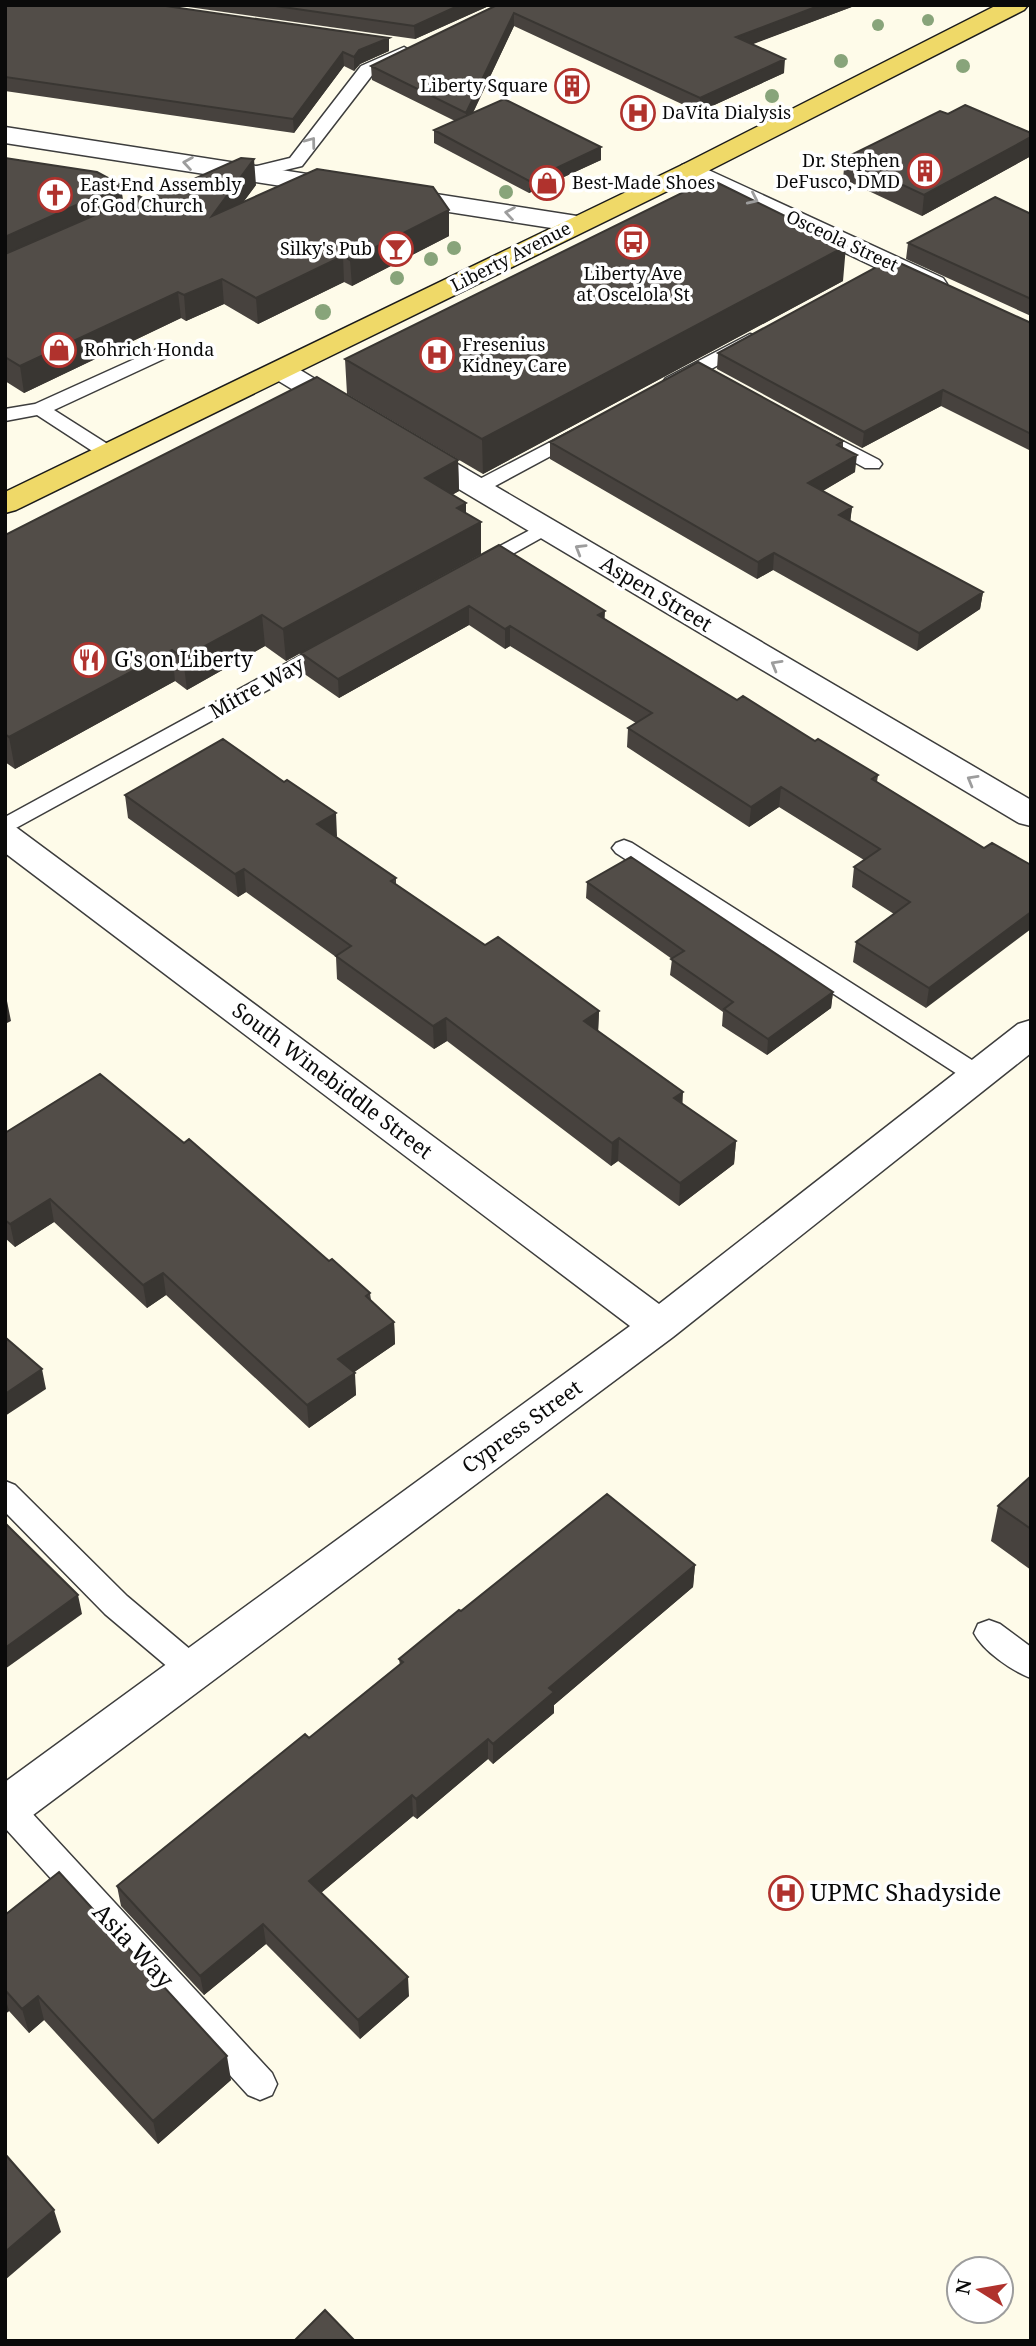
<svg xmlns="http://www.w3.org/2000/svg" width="1036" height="2346" viewBox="0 0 1036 2346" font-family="'Noto Serif',serif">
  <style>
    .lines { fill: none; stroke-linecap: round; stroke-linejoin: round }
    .lane-casing { stroke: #3d3d3d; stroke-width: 3 }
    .street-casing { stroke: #3d3d3d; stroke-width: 3 }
    .primary-casing { stroke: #1b1b1b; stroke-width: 3 }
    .lane { fill: #fff; fill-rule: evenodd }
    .street { fill: #fff; fill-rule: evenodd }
    .primary { fill: #efd968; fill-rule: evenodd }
    .tree { fill: #88a47a }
    .wall { fill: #47423e }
    .shaded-wall { fill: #393632 }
    .building { fill: #524d48; stroke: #393632; stroke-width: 2 }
    .oneway { stroke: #9d9d9d }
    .labels { text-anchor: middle; stroke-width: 7; stroke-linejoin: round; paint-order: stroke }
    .far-poi-label { font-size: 18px; fill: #0a0a0a; stroke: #fff; text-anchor: start }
    .far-street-label { font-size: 18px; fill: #0a0a0a; stroke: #fff }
    .street-label { font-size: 21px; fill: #0a0a0a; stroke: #fff }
    .poi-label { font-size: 21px; fill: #0a0a0a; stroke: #fff; text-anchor: start }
    .near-poi-label { font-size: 24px; fill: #0a0a0a; stroke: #fff; text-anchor: start }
    .near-street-label { font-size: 24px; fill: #0a0a0a; stroke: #fff }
  </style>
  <rect width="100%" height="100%" fill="#fefbe9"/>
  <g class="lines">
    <g class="lane-casing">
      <path id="lane" d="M404,47l8,5 -2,4 -37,18 -71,92 -67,16 -6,-1 -3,-4 3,-4 61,-15 71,-92z
        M750,334l7,2 3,4 -3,4 -77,42h-14l-3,-4 3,-4z
        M161,347l10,6 -3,4 -114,53 63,40 3,4 -3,4h-14l-66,-43 -32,6v-12l30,-5z
        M581,426l7,2 3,4 -3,4 -104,56h-14l-3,-4 3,-4z
        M825,432l54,28 3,4 -3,4h-14l-47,-26 -3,-4 3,-4z
        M545,522l7,2 3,4 -3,4 -70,39h-14l-3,-4 3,-4z
        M331,639l8,2 3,5 -3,5 -334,183v-17z
        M624,840l8,3 354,226 4,6 -4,6 -9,3 -9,-3 -352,-228 -4,-5 4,-5z
        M5,1481l10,4 112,111 77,65 4,9 -4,9 -11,4 -11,-4 -77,-65 -100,-102z
        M989,1620l11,4 31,23v31c-19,-7 -48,-27 -57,-45l4,-9z
        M7,1794l11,4 254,275 5,11 -5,11 -12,5 -12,-5 -243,-267z"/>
    </g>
    <g class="street-casing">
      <path id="street" d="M5,127l572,89 9,2 4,6 -4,6 -9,2 -572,-89z
        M691,162l252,116 4,6 -4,6 -10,2 -10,-2 -241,-115 -4,-5 4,-5z
        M282,363l10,2 66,40 4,6 -4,6 -10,3 -10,-3 -66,-40 -4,-6 4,-6z
        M415,442l10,3 606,355v26l-12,-3 -614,-366 -5,-6 5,-6z
        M5,825l12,3 642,476 359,-280 13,-4v33l-358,284 -652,487 -16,6v-48l625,-456 -625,-473z"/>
    </g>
    <g class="primary-casing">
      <path id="primary" d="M997,5h31l-4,5 -324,165 -684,335 -11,3v-21l677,-327z"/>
    </g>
    <use href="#lane" class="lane"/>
    <use href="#street" class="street"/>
    <use href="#primary" class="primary"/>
  </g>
  <g class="tree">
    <circle cx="928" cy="20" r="6"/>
    <circle cx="878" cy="25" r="6"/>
    <circle cx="841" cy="61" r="7"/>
    <circle cx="963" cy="66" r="7"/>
    <circle cx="772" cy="96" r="7"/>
    <circle cx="701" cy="114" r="7"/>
    <circle cx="584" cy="184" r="7"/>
    <circle cx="506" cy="192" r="7"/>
    <circle cx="454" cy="248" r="7"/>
    <circle cx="431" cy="259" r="7"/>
    <circle cx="397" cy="278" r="7"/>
    <circle cx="323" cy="312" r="8"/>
  </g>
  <path class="wall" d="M5,5l384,46 -29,13 -6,7 -10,-5 -50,67 -289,-42z
    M174,5h317l-76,34z
    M497,5h360l-105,39 32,29 -85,39 -185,-86 -41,87 128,47 -72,33 -95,-50v-13l21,-9 -83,-41 -1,-14z
    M948,114l83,19v23l-109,60 -79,-37 2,-21z
    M5,158l116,27 2,18 133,-18 -13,17 206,8v26l-97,50 -8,-4 -86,42 -34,-20 -38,17 -5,-3 -157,75 -19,-12z
    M1031,214v102l-125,-57 2,-16z
    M843,281l-360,193 -136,-80 -2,-35z
    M1031,323v128l-90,-45 -79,42 -145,-79 1,-16z
    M843,441v7l12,24 -32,19 29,16 -2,14 133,71 -3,17 -63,42 -144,-81 -16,9 -207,-120v-17z
    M458,460l1,31 -7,4 14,8v11l15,40 -195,107 -21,-15 -78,44 -12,-9 -160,88 -10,-7v-227z
    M499,545l106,74 132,81 141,75 -1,7 107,66 -58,160 -73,-46 3,-20 38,-28 -42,-27 2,-20 10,-7 -85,-53 -30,20 -122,-80 1,-19 8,-5 -126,-77 -5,3 -36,-24 -130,73 -36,-25 -2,-20z
    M125,795l212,41 -1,1 60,41v7l89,60 114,66 -1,20 85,73 53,37 -2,23 -55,42 -61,-45 -7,5 -164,-125 -13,8 -97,-70 -1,-22 -90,-65 -8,5 -110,-79z
    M587,882l246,110 -2,16 -64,47 -45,-29 1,-14 -53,-37 2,-16 -86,-61z
    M5,1133l324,128 41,32 1,7 23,22 1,22 -41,28 2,23 -47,33 -143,-133 -19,13 -93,-86 -39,25 -10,-9z
    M1031,1476v94l-40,-29 7,-35z
    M695,1565l-2,22 -139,118v8l-61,51 -5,-5 -71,60 -4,-3 -92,77 88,103 -49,43 -94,-95 -62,51 -83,-89 -4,-20 192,-148 91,-73 -1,-6 62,-48z
    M5,1915l226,165 -73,64 -114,-124 -15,13 -20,-22 -4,3z"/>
  <path class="shaded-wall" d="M460,5h31l-76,34 -1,-13z
    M821,5h36l-122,46 1,-14z
    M514,13v13l-48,101v-14z
    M389,38v13l-29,13 -6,7v-14l5,-7z
    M343,52l1,14 -50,67 -1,-14z
    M785,59l-1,14 -85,39 1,-14z
    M1031,137v19l-109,60 2,-21z
    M601,147v13l-72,33v-12z
    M254,159l2,26 -42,57 -2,-26z
    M121,185l3,26 -119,53v-27z
    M449,210v26l-97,50 -2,-26z
    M846,246l-3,35 -360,193 -1,-35z
    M343,256l1,26 -86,42 -2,-26z
    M222,279l2,25 -38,17 -2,-26z
    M178,292l3,26 -157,75 -4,-27z
    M943,390l-2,16 -79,42 2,-16z
    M857,455l-2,17 -48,28 1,-17z
    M458,460l1,31 -33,18 -1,-31z
    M466,503v27l15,-8v32l-195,107 -3,-32 174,-121z
    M852,507l-2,17 -11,-9z
    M774,553l-1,17 -16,9 1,-17z
    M983,592l-3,17 -63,42 2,-18z
    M469,606v19l-130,73 -1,-19z
    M605,611l-1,20 -6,-16z
    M262,615l3,31 -78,44 -4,-32z
    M510,626v20l-5,3v-20z
    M172,650l3,31 -160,88 -6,-32z
    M781,787l-2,20 -30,20 2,-20z
    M336,813l1,23 -18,11 -2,-23z
    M244,869l2,23 -8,5 -3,-23z
    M1031,912v17l-105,79 3,-20z
    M833,992l-2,16 -64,47 1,-16z
    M7,1001l4,20 -6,3v-22z
    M599,1011l-1,23 -14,-13z
    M446,1018l1,23 -13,8 -1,-23z
    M683,1092l-1,23 -8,-17z
    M619,1138l-1,23 -7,5 1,-23z
    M736,1141l-2,23 -55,42 1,-23z
    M50,1199l4,23 -39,25 -5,-23z
    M163,1273l3,22 -19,13 -4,-23z
    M394,1322l1,22 -55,38 -2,-23z
    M42,1369l4,20 -41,27v-22z
    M355,1373l1,22 -47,33 -2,-23z
    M695,1565l-2,22 -139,118v8l-61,51v-20l56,-56z
    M78,1595l4,19 -77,55v-21z
    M488,1739v20l-71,60 -1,-20z
    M412,1795l1,21 -102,85 -2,-20z
    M263,1924l3,20 -62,51 -4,-19z
    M408,1977l1,19 -49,43 -2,-19z
    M38,1996l6,24 -15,13 -7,-24z
    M5,1997l4,14 -4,3z
    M227,2056l4,24 -73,64 -5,-23z
    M54,2210l7,22 -56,48v-28z"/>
  <path class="building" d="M5,5h154l230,33 -30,12 -5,7 -11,-5 -50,67 -288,-42z
    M269,5h191l-46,21z
    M497,5h324l-85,32 49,22 -85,39 -186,-85 -48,100 -95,-47z
    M504,99l97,48 -72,34 -95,-51z
    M965,105l66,28v4l-107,58 -79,-37 95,-47 8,3z
    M5,158l92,14 24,13 -116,52z
    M241,158l13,1 -42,57 105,-47 116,18 16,23 -99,50 -7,-4 -87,42 -34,-19 -38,16 -6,-3 -158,74 -15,-9v-103l134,-58 8,4z
    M710,179l136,67 -364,193 -137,-80z
    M995,197l36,17v85l-123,-56z
    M891,259l140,64v111l-88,-44 -79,42 -146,-79z
    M698,362l145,79 -6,4 20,10 -49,28 44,24 -13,8 144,77 -64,41 -145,-80 -16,9 -208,-120z
    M317,377l141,83 -33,18 41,25 -9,5 24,14 -198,107 -21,-14 -79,43 -11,-8 -163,87 -4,-3v-199z
    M499,545l106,66 -7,4 139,85 6,-4 72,45 3,-2 60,36 -6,4 112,69 8,-5 39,22v47l-102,76 -73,-46 54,-40 -56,-35 26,-18 -99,-62 -30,20 -123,-79 24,-15 -142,-87 -5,3 -36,-23 -131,73 -37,-26z
    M223,739l61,43 3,-2 49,33 -19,11 79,54 -5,3 94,64 13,-8 101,74 -15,10 99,71 -9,6 62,43 -56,42 -61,-45 -7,5 -166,-125 -13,8 -97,-70 15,-10 -107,-77 -9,5 -110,-79z
    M631,857l202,135 -65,47 -44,-30 9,-7 -62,-43 13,-8 -97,-69z
    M100,1074l84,69 5,-4 140,122 3,-2 38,34 -4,3 28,26 -56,37 17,14 -48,32 -144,-132 -20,12 -93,-86 -40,25 -5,-4v-87z
    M5,1338h1l36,31 -37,25z
    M1031,1476v53l-33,-23z
    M607,1494l88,71 -146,123 5,4 -61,52 -5,-5 -72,60 -4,-4 -103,86 99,96 -50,43 -95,-96 -63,52 -83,-90 188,-152 4,4 94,-76 -4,-3 60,-49 2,1z
    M5,1523l73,72 -73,53z
    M59,1872l168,184 -74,65 -115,-125 -16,13 -17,-19v-75z
    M5,2154l49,56 -49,42z
    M325,2310l30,31h-61z"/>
  <defs><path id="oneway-chevron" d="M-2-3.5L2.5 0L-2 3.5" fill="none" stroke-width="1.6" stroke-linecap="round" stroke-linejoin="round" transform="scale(1.75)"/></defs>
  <g class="oneway">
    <use href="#oneway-chevron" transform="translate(311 142) rotate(-53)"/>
    <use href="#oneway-chevron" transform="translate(188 163) rotate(-171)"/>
    <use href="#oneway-chevron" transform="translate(753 199) rotate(25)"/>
    <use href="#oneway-chevron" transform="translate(510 213) rotate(-171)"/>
    <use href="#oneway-chevron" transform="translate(580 549) rotate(-149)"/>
    <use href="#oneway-chevron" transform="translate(776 665) rotate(-150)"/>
    <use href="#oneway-chevron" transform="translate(972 780) rotate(-150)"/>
  </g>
  <defs>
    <g id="building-ring" transform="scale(1.75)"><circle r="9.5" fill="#fff" stroke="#b0322d" stroke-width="1.5"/><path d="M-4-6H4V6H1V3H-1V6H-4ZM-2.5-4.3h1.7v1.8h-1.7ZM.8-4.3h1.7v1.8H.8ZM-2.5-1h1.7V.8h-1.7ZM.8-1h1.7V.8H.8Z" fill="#b0322d"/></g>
    <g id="hospital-ring" transform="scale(1.75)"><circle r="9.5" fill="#fff" stroke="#b0322d" stroke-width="1.5"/><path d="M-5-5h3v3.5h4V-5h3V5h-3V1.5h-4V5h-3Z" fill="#b0322d"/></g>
    <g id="shop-ring" transform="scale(1.75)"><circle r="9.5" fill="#fff" stroke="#b0322d" stroke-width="1.5"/><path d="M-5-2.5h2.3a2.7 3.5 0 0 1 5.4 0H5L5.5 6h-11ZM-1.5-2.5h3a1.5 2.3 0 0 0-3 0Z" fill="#b0322d"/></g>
    <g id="church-ring" transform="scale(1.75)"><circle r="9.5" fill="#fff" stroke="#b0322d" stroke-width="1.5"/><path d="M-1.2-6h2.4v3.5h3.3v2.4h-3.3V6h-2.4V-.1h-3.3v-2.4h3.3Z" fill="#b0322d"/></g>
    <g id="bus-ring" transform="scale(1.75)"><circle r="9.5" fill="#fff" stroke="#b0322d" stroke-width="1.5"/><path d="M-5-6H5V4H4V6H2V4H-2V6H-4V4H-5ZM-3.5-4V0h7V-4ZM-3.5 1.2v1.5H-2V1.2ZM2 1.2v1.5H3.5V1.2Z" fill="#b0322d"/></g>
    <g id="bar-ring" transform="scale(1.75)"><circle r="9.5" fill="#fff" stroke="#b0322d" stroke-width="1.5"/><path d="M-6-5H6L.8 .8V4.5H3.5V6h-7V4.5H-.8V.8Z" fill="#b0322d"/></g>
    <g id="restaurant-ring" transform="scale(1.75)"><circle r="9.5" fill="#fff" stroke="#b0322d" stroke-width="1.5"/><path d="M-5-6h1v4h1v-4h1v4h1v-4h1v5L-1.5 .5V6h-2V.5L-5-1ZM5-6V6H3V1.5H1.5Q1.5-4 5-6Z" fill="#b0322d"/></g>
  </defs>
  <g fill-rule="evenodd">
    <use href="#building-ring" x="572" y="86"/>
    <use href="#hospital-ring" x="638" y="113"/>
    <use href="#building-ring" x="925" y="171"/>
    <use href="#shop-ring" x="547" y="183"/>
    <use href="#church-ring" x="55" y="195"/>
    <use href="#bus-ring" x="633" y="242"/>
    <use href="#bar-ring" x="396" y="249"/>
    <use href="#shop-ring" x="59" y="350"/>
    <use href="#hospital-ring" x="437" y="355"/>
    <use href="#restaurant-ring" x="89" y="660"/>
    <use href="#hospital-ring" x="786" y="1893"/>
  </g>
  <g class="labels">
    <g class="far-poi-label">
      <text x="548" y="92" text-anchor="end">Liberty Square</text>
      <text x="662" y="119">DaVita Dialysis</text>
      <text x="900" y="167" text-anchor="end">Dr. Stephen<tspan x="900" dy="21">DeFusco, DMD</tspan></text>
      <text x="572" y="189">Best-Made Shoes</text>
      <text x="80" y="191">East End Assembly<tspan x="80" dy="21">of God Church</tspan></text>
      <text x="372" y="255" text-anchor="end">Silky's Pub</text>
      <text x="633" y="280" text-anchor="middle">Liberty Ave<tspan x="633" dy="21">at Oscelola St</tspan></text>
      <text x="462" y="351">Fresenius<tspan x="462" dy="21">Kidney Care</tspan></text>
      <text x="84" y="356">Rohrich Honda</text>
    </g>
    <g class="far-street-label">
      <text transform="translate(842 241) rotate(25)" y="6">Osceola Street</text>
      <text transform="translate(511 257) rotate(-27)" y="6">Liberty Avenue</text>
    </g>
    <g class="street-label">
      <text transform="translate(656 594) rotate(31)" y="7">Aspen Street</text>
      <text transform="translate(257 688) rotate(-29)" y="7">Mitre Way</text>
      <text transform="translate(332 1081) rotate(37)" y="7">South Winebiddle Street</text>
      <text transform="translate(522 1427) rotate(-36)" y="7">Cypress Street</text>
    </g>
    <g class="poi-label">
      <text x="114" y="667">G's on Liberty</text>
    </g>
    <g class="near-poi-label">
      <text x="810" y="1901">UPMC Shadyside</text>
    </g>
    <g class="near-street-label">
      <text transform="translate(133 1946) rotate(47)" y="8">Asia Way</text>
    </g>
  </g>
  <rect width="1036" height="2346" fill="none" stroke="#0a0a0a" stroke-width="14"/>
  <g transform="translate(980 2290) rotate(281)"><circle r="33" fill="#ffffff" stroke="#9d9d9d" stroke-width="2"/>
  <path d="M0-5L12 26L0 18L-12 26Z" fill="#b0322d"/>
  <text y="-10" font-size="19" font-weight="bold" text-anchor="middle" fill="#0a0a0a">N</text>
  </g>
</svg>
